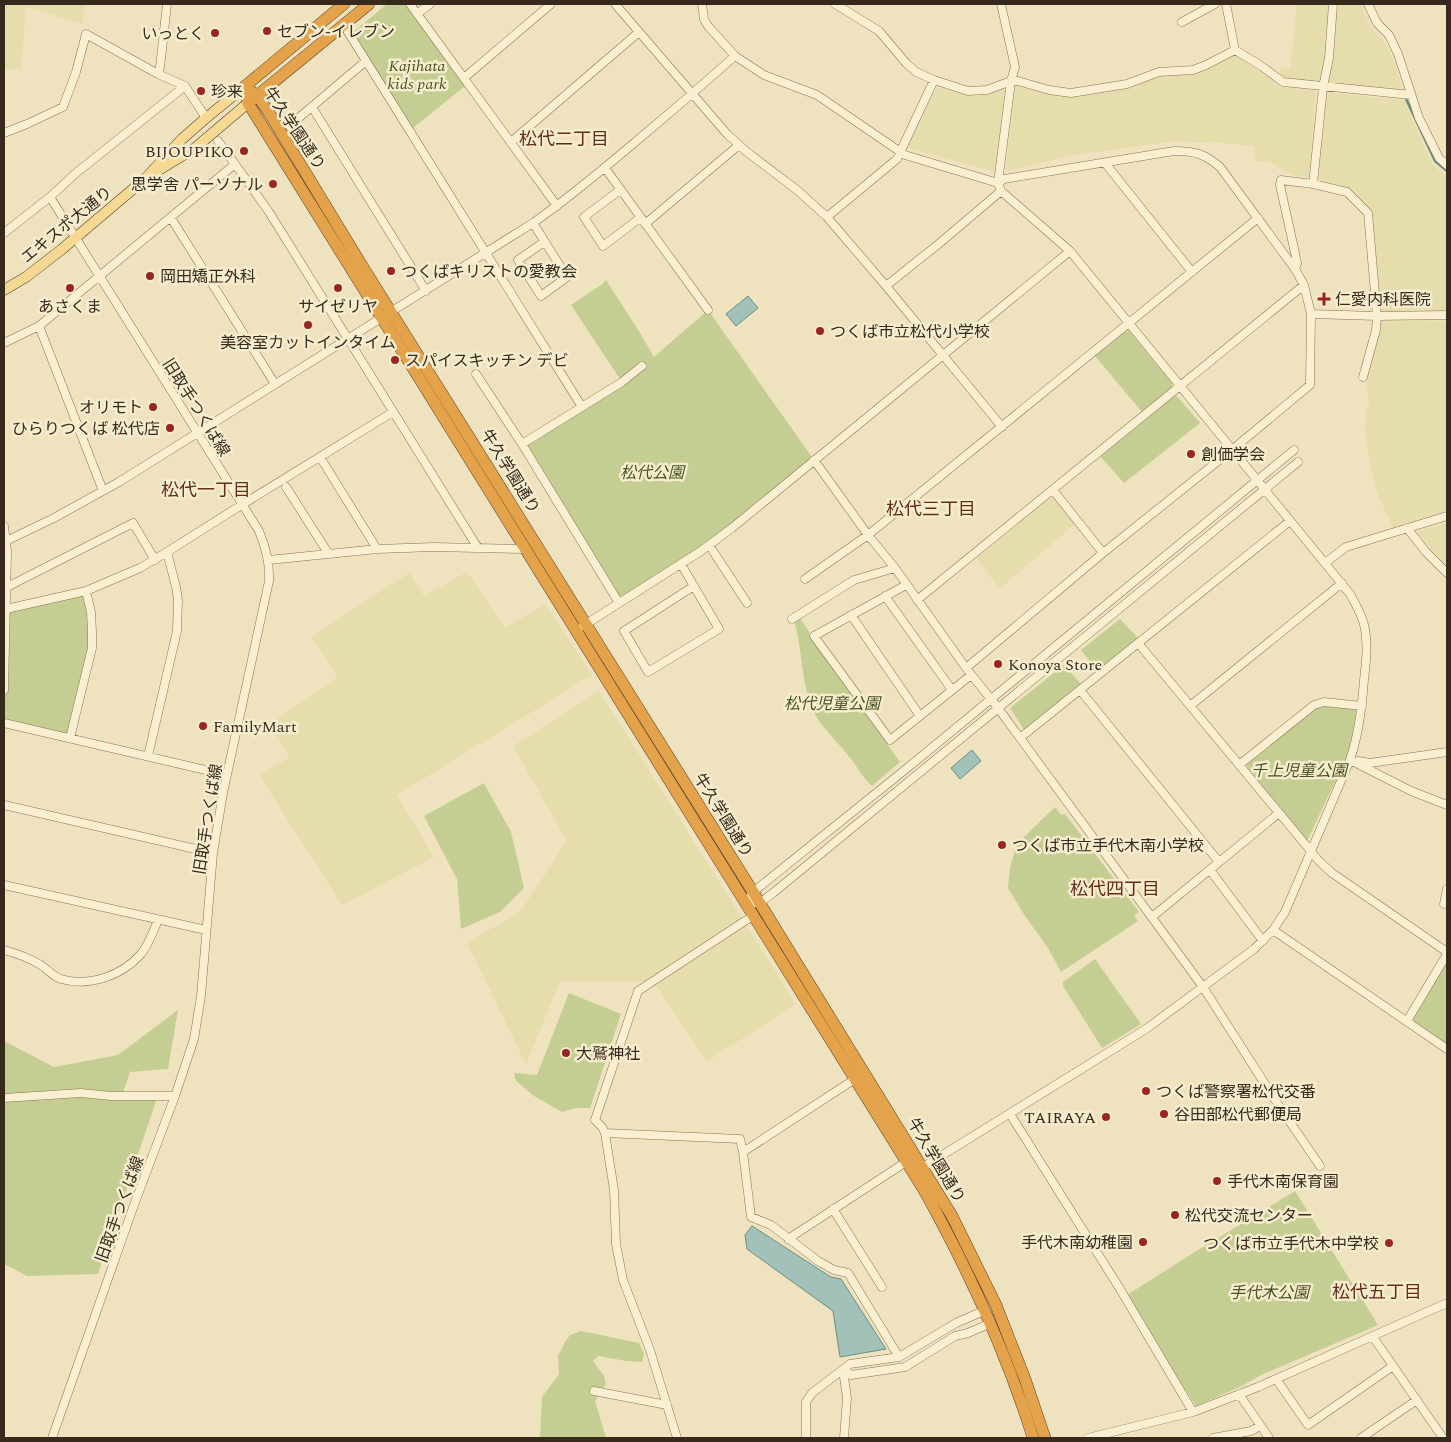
<svg xmlns="http://www.w3.org/2000/svg" width="1451" height="1442" viewBox="0 0 1451 1442" font-family="Spectral,'Noto Sans JP',serif">
  <style>
    .farmland { fill: #e5ddab }
    .green { fill: #c5ce92 }
    .water { fill: #a2c1b8; stroke: #698f86 }
    .lines { fill: none; stroke-linecap: round; stroke-linejoin: round }
    .stream { stroke: #698f86; stroke-width: 2.5 }
    .minor-casing { stroke: #887256; stroke-width: 9 }
    .major-casing { stroke: #56402b; stroke-width: 11 }
    .highway-casing { stroke: #56402b; stroke-width: 12 }
    .minor { stroke: #faefd1; stroke-width: 8 }
    .major { stroke: #f5d993; stroke-width: 10 }
    .highway { stroke: #e4a34a; stroke-width: 11 }
    .poi-dot { fill: #9a2524; stroke: #f7ecce; stroke-width: 2 }
    .labels { text-anchor: middle; stroke-width: 5; stroke-linejoin: round; paint-order: stroke }
    .poi-label { font-size: 16px; fill: #37291b; stroke: #f7ecce; text-anchor: start }
    .park-label { font-size: 16px; font-style: italic; fill: #465421; stroke: #f7ecce }
    .street-label { font-size: 16px; fill: #37291b; stroke: #f7ecce }
    .neighbourhood-label { font-size: 18px; fill: #652b19; stroke: #f7ecce }
  </style>
  <rect width="100%" height="100%" fill="#efe2be"/>
  <path class="farmland" d="M4,4h81l-3,20 -56,-17 -5,62h-17z
    M1297,4h32l-4,57 -5,21 -31,-3 -9,-3v-8l10,1z
    M1336,4h25l7,17 6,10 9,8 12,24 7,27 -74,-7z
    M1235,54l47,33 34,4 -7,86 -16,-2 -23,-13 -14,-1 -2,-15 -40,-4 -13,1 -26,-2 -100,14 -69,16 8,-84 4,-1 34,9 23,2 55,-9 27,-13 30,-1 20,-4z
    M937,87l32,9 14,-1 21,-6 1,1 -9,82 -89,-24z
    M1326,93l78,7 29,65 14,12v135h-67l-8,-101 -21,-22 -33,-10z
    M1381,320l66,1v190l-54,17 -17,-38 -7,-30 -4,-31 1,-18 3,-6 -3,-30 13,-38z
    M1052,496l23,28 -76,65 -22,-31z
    M1447,522v39l-3,3 -27,-32z
    M467,572l38,56 40,-24 47,71 -195,120 37,62 -92,48 -83,-130 31,-18 -20,-34 68,-45 -27,-41 98,-64 15,23z
    M599,691l197,313 -89,57 -54,-80h-93l-34,83 -59,-121 54,-32 46,-70 -54,-95z"/>
  <path class="green" d="M387,4h20l58,82 -52,42 -61,-95z
    M606,280l34,53 14,24 54,-47 106,150 -82,68 -113,75 -97,-159 100,-62 -51,-77 30,-20z
    M1129,331l43,52v5l-30,24 -47,-56 30,-24z
    M1175,394l25,29 -76,60 -25,-28z
    M86,591l6,41 -22,106 -66,-15 2,-114z
    M799,617l11,16 -1,2 91,127 -28,24c-8,-7 -14,-18 -21,-27 -13,-18 -34,-34 -41,-56 -9,-27 -8,-55 -16,-83z
    M1120,619l19,20 -41,33 -17,-22z
    M1064,665l18,20 -57,46 -15,-23z
    M1328,705l29,5 -5,32 -7,19 -38,80 -60,-75v-3l69,-56z
    M484,783l27,49 13,56 -24,24 -39,17 -4,-50 -33,-63z
    M1055,807l6,8 4,-1 74,98 -5,4 4,5 -77,51 -13,-24 -23,-32 -17,-28 2,-20 6,-21 11,-13z
    M1095,959l46,65 -39,24 -39,-62v-4z
    M1447,960v84l-38,-24z
    M569,993l52,21 -31,94h-14l-14,4 -28,-16 -18,-15 -2,-8 23,2z
    M178,1010l-10,59 -38,3 -8,23 34,6 -58,173 -71,2 -23,-12v-223l50,26 64,-12z
    M1295,1191l83,134 -117,50 -19,11 -46,20 -72,-109 58,-37z
    M581,1331l58,12 5,11 -2,8 -16,-1 -28,-5 -5,5 11,15 2,8 -11,17 11,37h-66l2,-41 17,-23 -1,-18 7,-14 5,-7z"/>
  <path class="water" d="M748,296l10,12 -22,18 -10,-12z
    M972,750l9,11 -21,18 -9,-11z
    M752,1226l79,51 10,2 45,70 -46,8 -7,-46 -86,-62 -2,-14z"/>
  <g class="lines">
    <path class="stream" d="M1406,99l29,62 12,10"/>
    <g class="minor-casing">
      <path id="minor" d="M410,4l147,202
        M615,4l112,130 20,18 50,38 30,27 59,69 116,141
        M702,4l2,15 4,7 27,30 29,19 53,20 88,60 93,28 6,-4 170,-28c21,0 31,3 46,16l75,102 9,16 7,29 -1,71 -77,64 -130,104 -137,115
        M835,4l44,27 27,32 10,9 18,8 34,11 19,-1 24,-9h7l31,9 22,3 56,-9 32,-12 34,-2 13,-5 29,-15
        M1226,4l9,46 25,15 23,17 128,13
        M1368,4l9,19 12,12 9,19 21,64 20,40 8,7
        M417,14l13,-10
        M1182,22l33,-18
        M343,24l239,383
        M158,74l2,-7 7,-63
        M464,78l87,-74
        M312,107l114,184
        M289,126l77,-65
        M4,133l23,-9 36,-17 13,-35 10,-38 72,40 27,12 21,32
        M218,141l17,23
        M511,142l128,-110
        M1105,163l87,109
        M605,168l103,142
        M1313,184l10,-97 6,-29 4,-54
        M620,190l-36,27 19,29 37,-28
        M50,197l209,334c7,17 11,33 10,50l-46,212 -10,60 -12,143 -7,43 -19,57 -41,109 -82,233
        M827,217l70,-58 37,-79
        M171,218l104,166
        M533,223l34,54 -26,19 -23,-36 26,-18
        M645,224l94,-79
        M4,233l46,-36 26,-24 109,-87
        M1295,269l2,-6 -2,-10 -15,-68 1,-5 32,4 34,8 21,21 9,103 -1,14 -13,47
        M886,286l55,-44 60,-51
        M1311,314l66,2 70,-1
        M39,326l64,165
        M4,343l35,-17 196,-162 34,48 209,336
        M476,374l46,70
        M320,457l57,92
        M814,460l54,75 27,33 71,100 32,40 205,279 76,119 41,60
        M286,487l42,66
        M1053,490l50,63
        M4,526l3,25 -3,139
        M1407,528l19,24 21,21
        M4,542l50,-24 65,-36 414,-259c33,-23 63,-48 94,-74 36,-30 72,-61 108,-93
        M709,545l38,58
        M269,560l108,-11 57,-2 91,2
        M1325,563l21,-16 101,-31
        M681,564l38,65 -71,43 -24,-41 70,-45
        M805,579l63,-44 390,-317
        M906,585l-92,51 76,104 81,-65
        M7,587l126,-64 22,37
        M885,596l67,94
        M917,600l387,-315
        M619,603l-97,-159 100,-62 20,-16
        M6,609l80,-18 54,-23 27,-16 68,-43 158,-97
        M851,615l69,101
        M792,619l62,-39 41,-12
        M583,626l118,-75 31,-23 338,-277
        M1138,643l181,218 13,12 115,79
        M1080,690l139,172
        M1190,706l152,-123
        M4,723l223,52
        M70,738l22,-90v-16l-1,-20 -5,-21
        M1020,738l270,-217
        M148,756l29,-125 1,-31 -2,-13 -9,-35
        M1350,760l61,31 36,14
        M1358,761l12,2 77,-11
        M1239,765l75,-60 10,-3 38,4
        M4,805l209,48
        M1210,870l53,71
        M4,885l202,45
        M746,903l7,-11 153,-123 388,-319
        M755,903h5l13,-10 525,-431
        M1444,904l3,-15
        M1152,917l127,-104
        M1273,930l174,119
        M4,950c11,3 25,8 35,14 8,4 14,13 22,15 28,8 61,-3 80,-25 8,-10 12,-22 17,-34
        M1407,1021l40,-67
        M4,1098l77,-5 30,3h64
        M1010,1114l110,175 73,123
        M605,1133l135,6 3,13 8,65 20,8 47,36 16,9 14,3 51,84
        M743,1152l112,-73
        M920,1169l226,-140 108,-80 19,-19 12,-18 65,-152c9,-26 12,-53 14,-80 2,-17 4,-34 1,-51 -2,-13 -9,-24 -15,-35l-280,-343 -69,-60 -3,-8 13,-102 4,-14 -14,-63
        M833,1209l49,78
        M788,1239l118,-77
        M1373,1337l70,101
        M843,1370l8,5 54,-8 50,-31 13,-3 23,-10
        M843,1370l4,28 -3,40
        M1276,1379l32,46 85,-59
        M594,1391l73,14
        M1239,1394l30,44
        M677,1438l-27,-88 -27,-70 -7,-36 -2,-54 -9,-57 -3,-6 -7,-7 43,-129 116,-76
        M806,1438v-36l6,-9 38,-29 49,-7 57,-34 30,-13
        M1088,1438l105,-26 65,-25 189,-84
        M1213,1438l38,-7 9,-5
        M1361,1438l56,-38"/>
    </g>
    <g class="major-casing">
      <path id="major" d="M157,171l38,-23 53,-45
        M4,290l22,-13 35,-27 85,-72 36,-39 24,-21 38,-31"/>
    </g>
    <g class="highway-casing">
      <path id="highway" d="M244,87l13,8 11,16 93,153 392,628 199,324 44,89 29,74 20,59
        M244,87l4,16 676,1087c44,79 82,161 109,248
        M244,87l100,-83
        M253,99l116,-95"/>
    </g>
    <use href="#minor" class="minor"/>
    <use href="#major" class="major"/>
    <use href="#highway" class="highway"/>
  </g>
  <g class="poi-dot">
    <circle cx="267" cy="31" r="5"/>
    <circle cx="215" cy="33" r="5"/>
    <circle cx="201" cy="91" r="5"/>
    <circle cx="244" cy="151" r="5"/>
    <circle cx="273" cy="184" r="5"/>
    <circle cx="391" cy="271" r="5"/>
    <circle cx="150" cy="276" r="5"/>
    <circle cx="70" cy="288" r="5"/>
    <circle cx="338" cy="288" r="5"/>
    <path d="M1321.5 291.5h5v5h5v5h-5v5h-5v-5h-5v-5h5z"/>
    <circle cx="308" cy="325" r="5"/>
    <circle cx="820" cy="331" r="5"/>
    <circle cx="395" cy="360" r="5"/>
    <circle cx="153" cy="407" r="5"/>
    <circle cx="170" cy="428" r="5"/>
    <circle cx="1191" cy="454" r="5"/>
    <circle cx="998" cy="664" r="5"/>
    <circle cx="203" cy="726" r="5"/>
    <circle cx="1002" cy="845" r="5"/>
    <circle cx="566" cy="1053" r="5"/>
    <circle cx="1146" cy="1091" r="5"/>
    <circle cx="1164" cy="1114" r="5"/>
    <circle cx="1106" cy="1117" r="5"/>
    <circle cx="1217" cy="1181" r="5"/>
    <circle cx="1175" cy="1215" r="5"/>
    <circle cx="1143" cy="1242" r="5"/>
    <circle cx="1389" cy="1243" r="5"/>
  </g>
  <g class="labels">
    <g class="poi-label">
      <text x="277" y="37">セブン-イレブン</text>
      <text x="205" y="39" text-anchor="end">いっとく</text>
      <text x="211" y="97">珍来</text>
      <text x="234" y="157" text-anchor="end">BIJOUPIKO</text>
      <text x="263" y="190" text-anchor="end">思学舎 パーソナル</text>
      <text x="401" y="277">つくばキリストの愛教会</text>
      <text x="160" y="282">岡田矯正外科</text>
      <text x="1335" y="305">仁愛内科医院</text>
      <text x="70" y="312" text-anchor="middle">あさくま</text>
      <text x="338" y="312" text-anchor="middle">サイゼリヤ</text>
      <text x="830" y="337">つくば市立松代小学校</text>
      <text x="308" y="348" text-anchor="middle">美容室カットインタイム</text>
      <text x="405" y="366">スパイスキッチン デビ</text>
      <text x="143" y="413" text-anchor="end">オリモト</text>
      <text x="160" y="434" text-anchor="end">ひらりつくば 松代店</text>
      <text x="1201" y="460">創価学会</text>
      <text x="1008" y="670">Konoya Store</text>
      <text x="213" y="732">FamilyMart</text>
      <text x="1012" y="851">つくば市立手代木南小学校</text>
      <text x="576" y="1059">大鷲神社</text>
      <text x="1156" y="1097">つくば警察署松代交番</text>
      <text x="1174" y="1120">谷田部松代郵便局</text>
      <text x="1096" y="1123" text-anchor="end">TAIRAYA</text>
      <text x="1227" y="1187">手代木南保育園</text>
      <text x="1185" y="1221">松代交流センター</text>
      <text x="1133" y="1248" text-anchor="end">手代木南幼稚園</text>
      <text x="1379" y="1249" text-anchor="end">つくば市立手代木中学校</text>
    </g>
    <g class="park-label">
      <text x="417" y="71">Kajihata<tspan x="417" dy="18">kids park</tspan></text>
      <text x="652" y="478">松代公園</text>
      <text x="832" y="709">松代児童公園</text>
      <text x="1299" y="776">千上児童公園</text>
      <text x="1269" y="1298">手代木公園</text>
    </g>
    <g class="street-label">
      <text transform="translate(295 128) rotate(56)" y="6">牛久学園通り</text>
      <text transform="translate(66 224) rotate(-39)" y="6">エキスポ大通り</text>
      <text transform="translate(197 407) rotate(58)" y="6">旧取手つくば線</text>
      <text transform="translate(511 471) rotate(58)" y="6">牛久学園通り</text>
      <text transform="translate(724 815) rotate(58)" y="6">牛久学園通り</text>
      <text transform="translate(207 819) rotate(-81)" y="6">旧取手つくば線</text>
      <text transform="translate(937 1160) rotate(59)" y="6">牛久学園通り</text>
      <text transform="translate(119 1209) rotate(-70)" y="6">旧取手つくば線</text>
    </g>
    <g class="neighbourhood-label">
      <text x="564" y="145">松代二丁目</text>
      <text x="206" y="496">松代一丁目</text>
      <text x="931" y="515">松代三丁目</text>
      <text x="1115" y="895">松代四丁目</text>
      <text x="1377" y="1298">松代五丁目</text>
    </g>
  </g>
  <rect width="1451" height="1442" fill="none" stroke="#37291b" stroke-width="10"/>
</svg>
